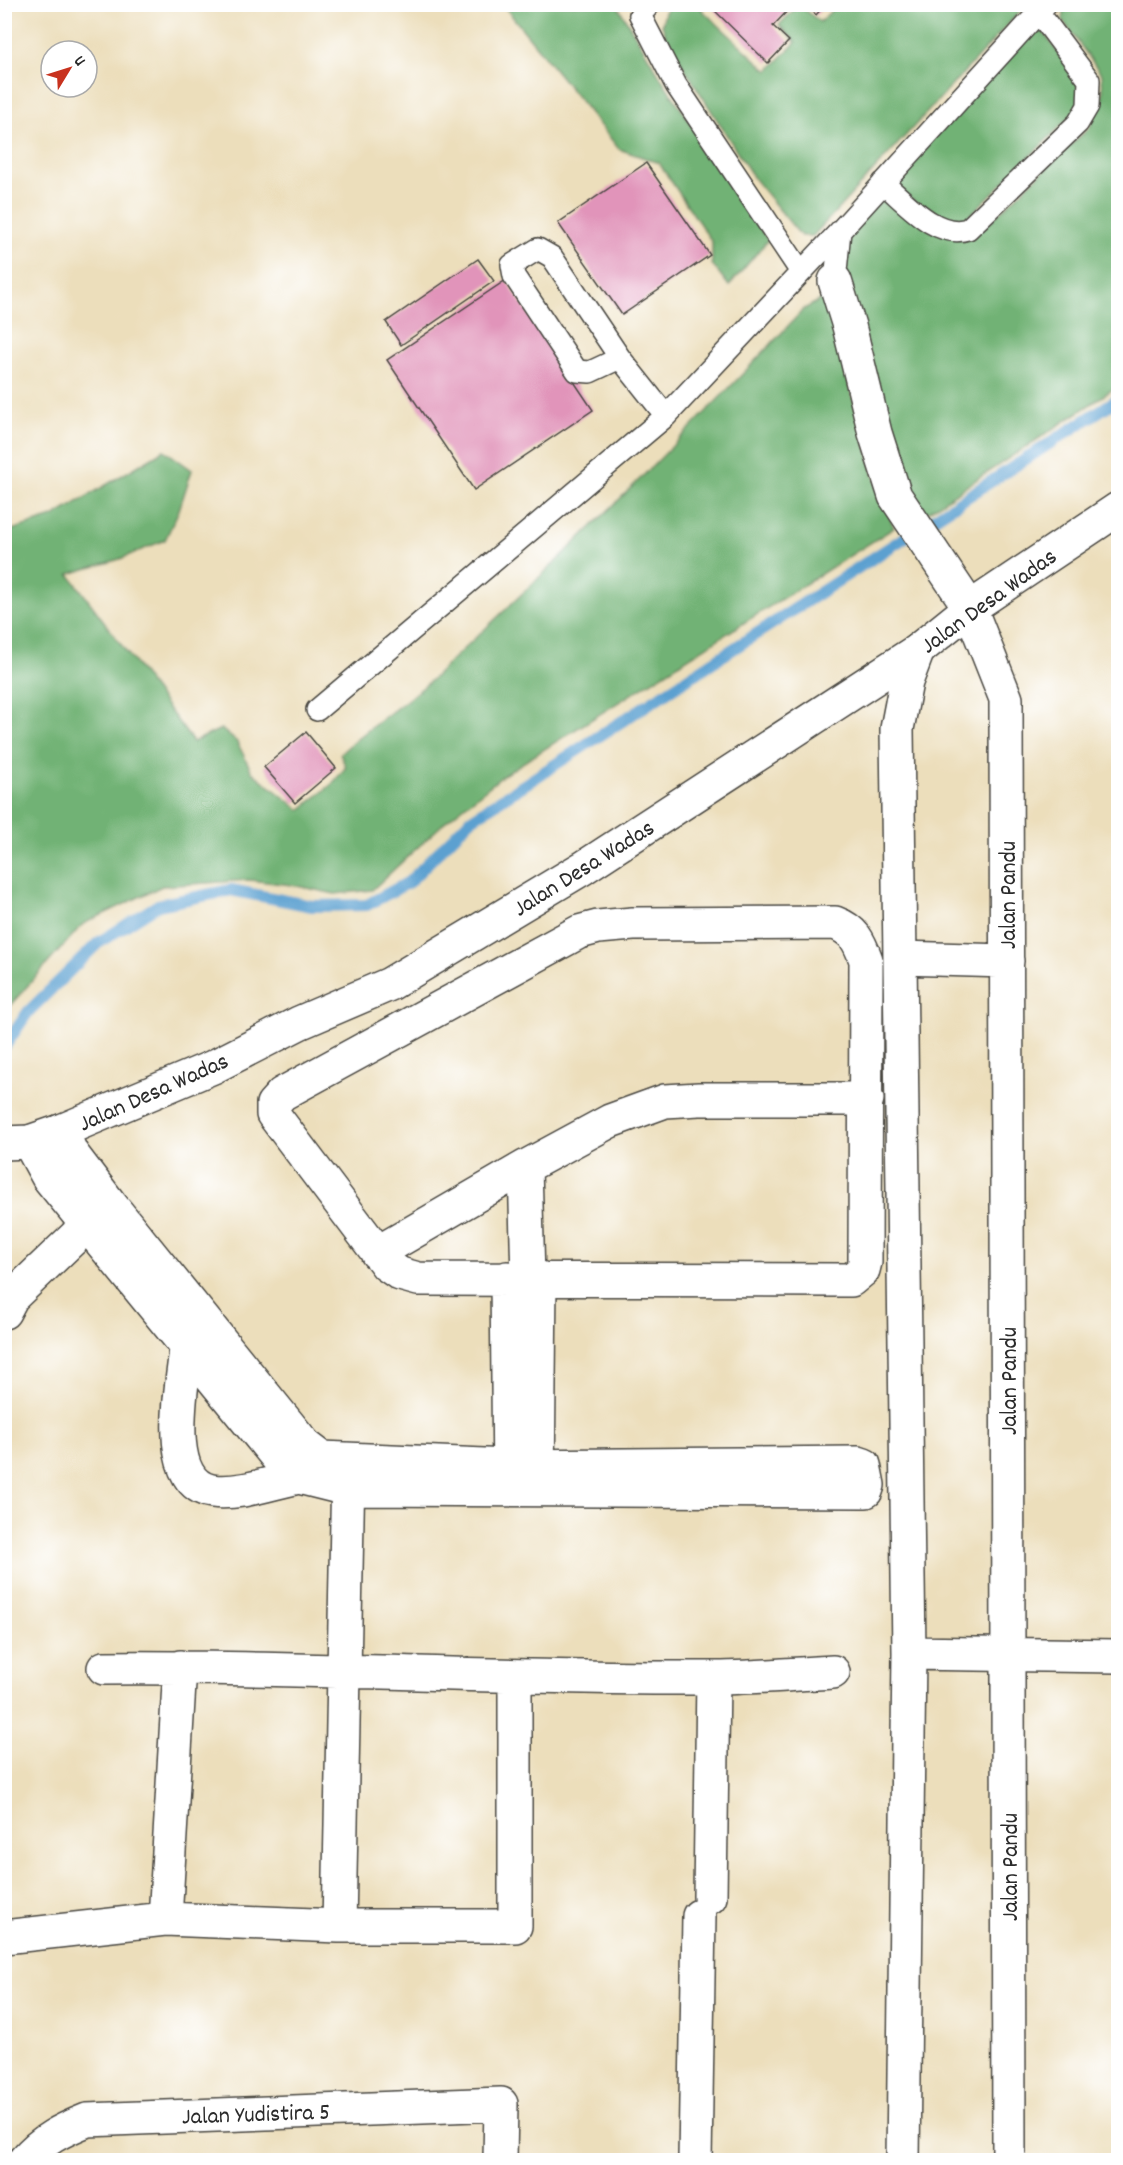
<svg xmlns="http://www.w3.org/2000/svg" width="1123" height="2165" viewBox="0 0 1123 2165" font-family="Dekko,sans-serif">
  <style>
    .forest { fill: #71b274; stroke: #4e6e50; stroke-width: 1.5 }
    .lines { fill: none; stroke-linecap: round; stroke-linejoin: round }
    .stream { stroke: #5ba0d0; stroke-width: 12 }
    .building { fill: #e194ba }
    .service-casing { stroke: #484641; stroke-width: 24 }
    .minor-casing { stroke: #484641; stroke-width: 36 }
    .secondary-casing { stroke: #484641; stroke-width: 36 }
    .service { stroke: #fff; stroke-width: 21 }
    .minor { stroke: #fff; stroke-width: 33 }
    .secondary { stroke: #fff; stroke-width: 33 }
    .labels { text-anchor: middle; stroke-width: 5; stroke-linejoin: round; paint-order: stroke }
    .street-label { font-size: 24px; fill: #2b2b2b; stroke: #fff }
  </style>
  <rect width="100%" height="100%" fill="#fff"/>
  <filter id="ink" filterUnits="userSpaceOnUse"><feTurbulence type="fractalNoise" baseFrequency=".0167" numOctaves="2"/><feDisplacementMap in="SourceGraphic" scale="12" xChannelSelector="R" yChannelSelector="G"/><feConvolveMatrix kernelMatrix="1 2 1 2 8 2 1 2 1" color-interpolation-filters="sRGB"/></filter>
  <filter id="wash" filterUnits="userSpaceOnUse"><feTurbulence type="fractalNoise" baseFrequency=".008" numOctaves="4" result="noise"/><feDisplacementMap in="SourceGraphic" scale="24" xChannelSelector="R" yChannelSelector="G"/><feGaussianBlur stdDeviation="1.35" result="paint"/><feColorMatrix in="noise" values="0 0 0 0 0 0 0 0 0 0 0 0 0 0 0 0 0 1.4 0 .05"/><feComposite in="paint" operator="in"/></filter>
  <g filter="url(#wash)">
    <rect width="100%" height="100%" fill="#ecdebb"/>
    <path class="forest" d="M503,5h114l49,81 102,154 -39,46 -17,-22v-22l-53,-79 -40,-14z
      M671,5h34l-4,4 67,62 28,-29 -17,-17 20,-20 21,17 17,-17h189l-213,231h-12l-46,-56 -87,-138 -6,-17 3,-13z
      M1069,5h49v381l-198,131 -11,-23 -64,-227 4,-35 35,-35 48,34 53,-5 105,-99 13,-33 -1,-19 -39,-54 1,-11z
      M1038,24l42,60 -2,25 -122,120 -67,-45z
      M822,299l9,19 47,171 16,39 -389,246 -59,47 -74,69 -37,4 -43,-9 -43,-5 -87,6 -79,38 -78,87v-479l48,-15 111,-67 28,20 -13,40 -14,30 -45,19 -51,15 124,168 28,-13 16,13 15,30 48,38 32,-26 14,-17 -6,-13c24,-23 51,-41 77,-62 15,-11 27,-25 40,-37 120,-111 235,-226 347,-346z"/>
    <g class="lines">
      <path class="stream" d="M5,1046l23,-34 70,-69 60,-38 73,-15 81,16 55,-1 42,-23 61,-62 648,-421"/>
    </g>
    <g id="blocks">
      <path class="building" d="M713,4h81l-21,22 16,15 -21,22 -57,-56z
        M806,4h20l-10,11z
        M646,163l64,92 -88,60 -64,-92z
        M478,259l16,22 -93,64 -15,-23z
        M506,280l87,130 -119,80 -87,-130z
        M306,732l30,36 -41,35 -31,-36z"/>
    </g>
  </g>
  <g filter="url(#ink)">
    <use href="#blocks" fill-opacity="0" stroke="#484641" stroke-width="1.5"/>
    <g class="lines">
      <g class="service-casing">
        <path id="service" d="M650,4l-10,11 36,70 125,187
          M883,183c23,19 53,56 85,46l110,-106 10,-17 1,-26 -50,-67
          M835,281l5,-50
          M620,358l-30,14 -13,-1 -63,-95 -2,-11 26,-16 14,8 68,101 46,58
          M317,710l349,-294 174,-185 206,-227"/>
      </g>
      <g class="minor-casing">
        <path id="minor" d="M835,281l14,45 26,107 20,63 75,112 36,91 3,1461
          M835,923c19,7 24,18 31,37l-1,302 -2,8 -12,10 -433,-1 -18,-5 -13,-9 -114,-151v-10l9,-10 297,-162 19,-5 35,-3z
          M900,958l107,3
          M29,1142l19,35 233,285 18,15 48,12 519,2 2,-6 -4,-20 -6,-2 -350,3 -186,-8 -17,-13 -195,-241 -38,-50 -11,-23
          M525,1167l3,111
          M377,1253l148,-86 85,-46 55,-20 34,-2h168
          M507,1278l2,208
          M4,1312l8,-15 90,-86
          M199,1348l-13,1c-3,34 -25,134 26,142 27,4 61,-9 87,-14l9,-11
          M538,1486l2,-208
          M909,1653l209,3
          M104,1668c202,-2 404,11 606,10 41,0 82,-4 123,-6
          M710,1897l3,-219
          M165,1919l15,-252
          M339,1926l9,-457
          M4,1937l161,-18 174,7h176v-249
          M25,2160c17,-20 37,-30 62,-40l414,-16 -1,56
          M695,2160l4,-244
          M903,2160l6,-507 -12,-924 9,-47 12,-32"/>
      </g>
      <g class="secondary-casing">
        <path id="secondary" d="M4,1143l25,-1 32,-11 152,-64 86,-44 91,-39 193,-116 335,-218 52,-42 148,-99"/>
      </g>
      <use href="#service" class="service"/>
      <use href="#minor" class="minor"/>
      <use href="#secondary" class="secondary"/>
    </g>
  </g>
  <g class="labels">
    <g class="street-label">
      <text transform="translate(988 600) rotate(-36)" y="8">Jalan Desa Wadas</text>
      <text transform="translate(583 867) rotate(-32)" y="8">Jalan Desa Wadas</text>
      <text transform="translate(1007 895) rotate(-90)" y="8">Jalan Pandu</text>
      <text transform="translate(153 1091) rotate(-24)" y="8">Jalan Desa Wadas</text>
      <text transform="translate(1008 1381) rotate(-90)" y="8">Jalan Pandu</text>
      <text transform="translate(1009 1867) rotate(-90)" y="8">Jalan Pandu</text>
      <text transform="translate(256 2113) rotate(-2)" y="8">Jalan Yudistira 5</text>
    </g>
  </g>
  <rect width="1123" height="2165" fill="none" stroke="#fff" stroke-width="24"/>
  <g transform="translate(69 69) rotate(52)"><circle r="28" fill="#ffffff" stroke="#aaaaaa" stroke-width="1.5"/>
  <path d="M0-4.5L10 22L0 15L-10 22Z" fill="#c8321e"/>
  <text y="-9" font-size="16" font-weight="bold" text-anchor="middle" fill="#2b2b2b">U</text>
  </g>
</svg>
